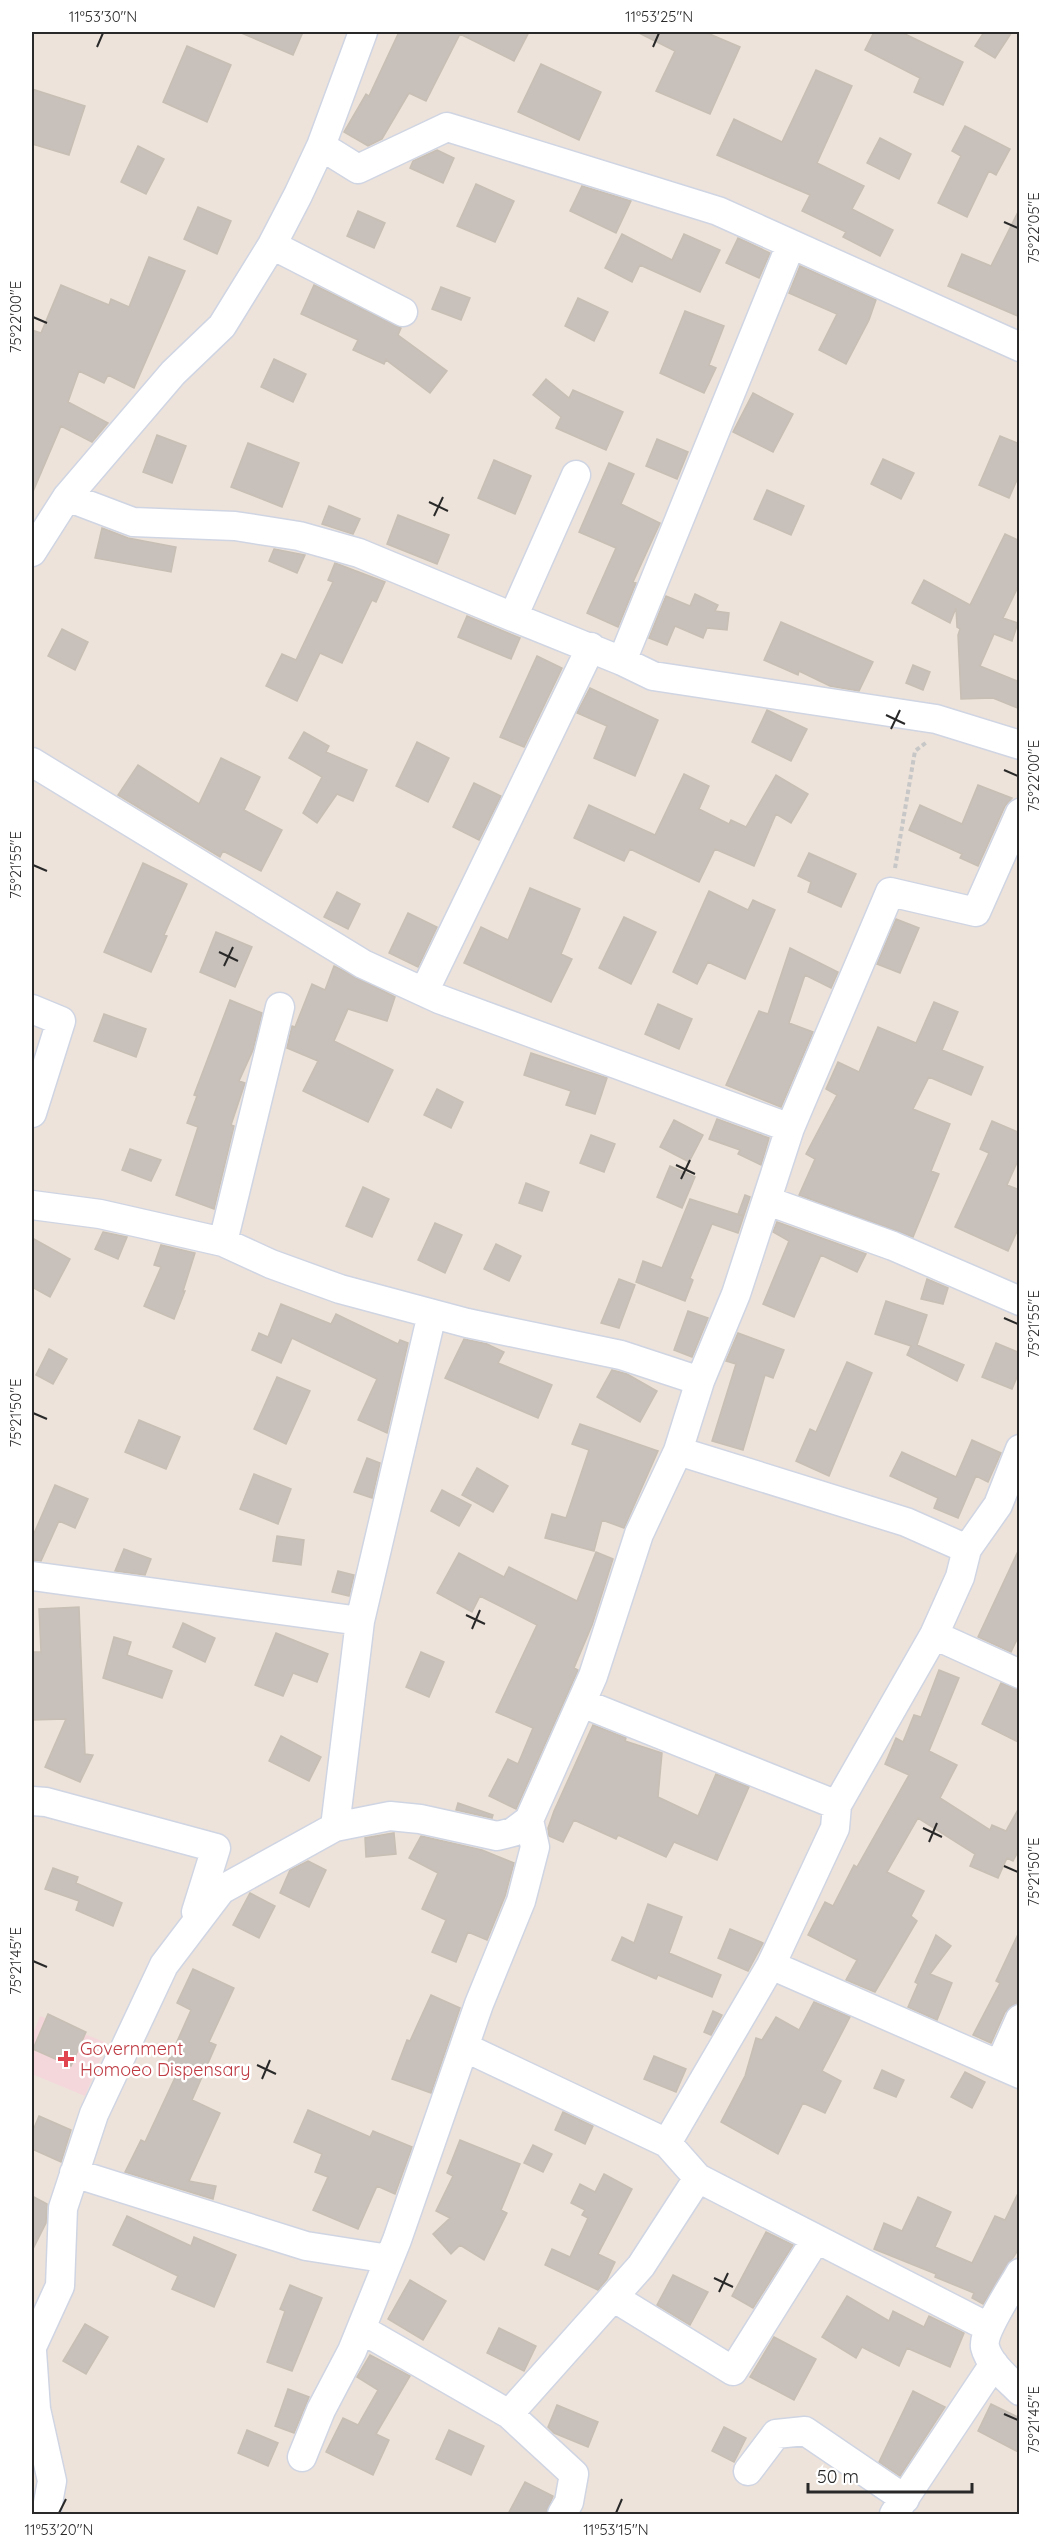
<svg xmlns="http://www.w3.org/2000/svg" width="1051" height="2546" viewBox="0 0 1051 2546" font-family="Quicksand,sans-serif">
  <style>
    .medical { fill: #f4d7db }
    .building { fill: #c8c0ba; stroke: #c8bfb4; stroke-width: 1.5 }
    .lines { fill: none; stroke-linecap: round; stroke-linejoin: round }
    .minor-casing { stroke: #d0d5e3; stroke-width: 31 }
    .path { stroke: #c7c7c7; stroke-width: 4; stroke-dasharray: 4.5 3; stroke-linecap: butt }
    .minor { stroke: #fff; stroke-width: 28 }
    .ticks { fill: none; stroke: #292929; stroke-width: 2 }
    .health-dot { fill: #e0444e; stroke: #fff; stroke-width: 2 }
    .labels { text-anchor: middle; stroke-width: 5; stroke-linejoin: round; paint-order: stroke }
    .health-label { font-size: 18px; fill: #be3a42; stroke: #fff; text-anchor: start }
    .neatline { fill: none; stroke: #292929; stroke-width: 2 }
    .ticks-label { font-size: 15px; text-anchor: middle; fill: #292929 }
  </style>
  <rect width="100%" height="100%" fill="#ede3da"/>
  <path class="medical" d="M40,2016l67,27 -22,53 -53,-22v-37z"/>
  <path class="building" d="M239,32h64l-10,23z
    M399,32h130l-15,29 -54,-27 -34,67 -17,-8 -27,46 -14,7 -24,-14 22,-38 3,2z
    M637,32h68l35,15 -30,67 -54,-23 19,-40z
    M874,32h27l62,30 -20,43 -29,-13 6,-14 -55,-28z
    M984,32h28l-17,26 -20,-12z
    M187,46l44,19 -24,57 -44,-20z
    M541,64l60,28 -22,48 -61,-28z
    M816,70l36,16 -35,77 47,23 -12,23 41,21 -13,26 -37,-19 3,-5 -44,-21 8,-16 -93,-40 17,-36 48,23z
    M32,89l53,17 -16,49 -37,-11z
    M965,126l45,23 -14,26 -7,-4 -22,46 -29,-14 23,-47 -9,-5z
    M880,138l31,16 -12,25 -32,-16z
    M138,146l26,13 -18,35 -25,-12z
    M437,150l17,8 -11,25 -33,-15 3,-7z
    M476,184l38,17 -19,41 -38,-16z
    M582,186l49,15 -15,32 -46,-22z
    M198,207l33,14 -14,33 -33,-15z
    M1020,208v109l-72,-31 14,-32 29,12z
    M358,211l27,12 -11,25 -27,-12z
    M622,234l50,26 12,-26 36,16 -20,42 -60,-27 -8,17 -27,-14z
    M738,238l32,15 -11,25 -33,-15z
    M149,257l36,14 -51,117 -26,-13 -4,8 -25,-12 -11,31 40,21 -16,19 -31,-16 -29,68v-164l9,3 20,-48 48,20 2,-6 18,8z
    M800,266l76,34 -7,20 -23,44 -27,-14 18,-36 -48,-21z
    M314,285l87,43 -3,7 49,36 -17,22 -44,-33 -2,4 -31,-14 5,-10 -57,-26z
    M441,287l29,11 -9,22 -29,-11z
    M578,298l30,14 -14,29 -29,-15z
    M685,311l39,15 -15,39 7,3 -12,25 -44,-20z
    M274,359l32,15 -13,28 -32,-15z
    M546,379l23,19 4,-8 50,22 -17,38 -50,-22 5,-11 -28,-22z
    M753,393l40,21 -20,38 -40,-20z
    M157,435l29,11 -14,37 -29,-11z
    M1000,436l20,8v29l-11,25 -30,-13z
    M657,439l31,13 -11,27 -31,-13z
    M248,443l51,20 -17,44 -51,-20z
    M883,459l31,14 -13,26 -30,-15z
    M494,460l37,16 -16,38 -37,-16z
    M609,463l25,11 -13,30 39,19 -27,59 3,1 -18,44 -31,-14 29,-65 -37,-16z
    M767,490l37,16 -13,29 -37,-16z
    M329,506l31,13 -7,15 -31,-10z
    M398,515l51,20 -12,29 -50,-20z
    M102,528l26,10 48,9 -5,25 -76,-14z
    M1005,534l15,7v42l-17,35 15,5 -6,18 -18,-7 -14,32 40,16v27l-27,-11 -32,1 -3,-64 2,-6 -3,-2 -1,-19 -6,15 -38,-20 12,-23 46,25z
    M274,549l31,6 -8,18 -28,-12z
    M335,563l50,19 -9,20 -4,-2 -30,63 -22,-10 -23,48 -31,-15 16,-32 14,6 37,-78 -5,-2z
    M695,594l23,11 -3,6 14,2 -2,17 -20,-2 -4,10 -28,-12 -8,19 -18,-7 17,-42 24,10z
    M467,616l53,22 -9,21 -53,-22z
    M781,622l92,40 -14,29 -29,-5 -31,-15 -1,4 -34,-15z
    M62,629l26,13 -13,28 -27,-14z
    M537,656l25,12 -38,79 -24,-10z
    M913,665l17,7 -7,18 -17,-7z
    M590,688l68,32 -23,56 -41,-18 13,-32 -30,-13z
    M767,710l40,19 -16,32 -39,-19z
    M304,732l25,14 -3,6 41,18 -14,31 -16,-7 -20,29 -14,-10 19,-36 -33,-19z
    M417,742l32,16 -21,44 -32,-16z
    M221,758l39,19 -16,33 38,20 -21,41 -38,-20 -3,6 -102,-62 20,-30 61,39z
    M684,774l25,12 -10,23 30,15 2,-4 15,7 30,-52 32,19 -17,29 -15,-9 -22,52 -39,-17 -16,33 -69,-33 -6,12 -50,-23 15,-33 66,30z
    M474,783l27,13 -22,44 -26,-13z
    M978,785l34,13 -7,8 -27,60 -18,-8 2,-4 -53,-24 11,-25 42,19z
    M809,853l47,21 -15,33 -33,-15 3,-10 -13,-6z
    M143,863l44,21 -23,51 3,1 -16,36 -47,-20z
    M530,888l50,21 -19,45 11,5 -21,43 -87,-39 17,-36 27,13z
    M709,891l39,19 5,-10 22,10 -30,69 -37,-17 -11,22 -24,-12z
    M337,892l23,12 -12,25 -24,-12z
    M408,913l29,14 -19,40 -29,-14z
    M624,917l32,15 -25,52 -32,-16z
    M896,919l23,9 -19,45 -23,-9z
    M216,932l36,15 -17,40 -35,-15z
    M790,948l48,24 -7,16 -26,-13 -16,48 24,9 -32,75 -55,-22 33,-74 9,3z
    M334,966l61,31 -8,24 -39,-12 -14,32 59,29 -25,52 -65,-31 15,-30 -31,-13 5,-22 3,1 17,-43 13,6z
    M230,1000l32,13 -9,37 -14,31 6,2 -14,42 3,1 -20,83 -38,-14 22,-68 -11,-4 10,-27 -3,-1z
    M934,1002l24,10 -16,38 41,17 -12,28 -42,-18 -16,32 37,15 -19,47 8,3 -26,63 -114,-42 16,-36 -9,-5 31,-59 -11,-6 12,-27 21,10 19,-45 38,16z
    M658,1004l34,15 -13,30 -34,-15z
    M104,1014l42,15 -10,28 -42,-16z
    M531,1053l76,25 -12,36 -29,-9 5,-14 -47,-16z
    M437,1089l26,13 -12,26 -27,-13z
    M717,1119l52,19 -8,27 -23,-11 2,-4 -31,-11z
    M674,1120l29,15 -14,27 -29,-15z
    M992,1121l28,12v23l-13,29 13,5v35l-12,26 -53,-24 34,-74 -9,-4z
    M591,1135l24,9 -11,28 -24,-9z
    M130,1149l31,11 -10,21 -29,-11z
    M670,1166l25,11 -13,31 -25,-11z
    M526,1183l23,9 -7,19 -23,-8z
    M363,1187l26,12 -17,38 -26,-11z
    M745,1195l5,2 -12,36 -26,-9 -22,54 3,2 -8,21 -49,-19 7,-21 19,7 28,-69 53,17 -5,-2z
    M777,1222l89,32 -9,18 -36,-17 -27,62 -31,-13 26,-63 -16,-9z
    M435,1223l27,12 -17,38 -27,-13z
    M103,1232l24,5 -9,22 -23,-10z
    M32,1238l38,21 -20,38 -18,-10z
    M496,1244l25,12 -12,25 -25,-12z
    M161,1245l34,8 -12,38h2l-11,28 -30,-13 17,-39 -7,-2z
    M619,1279l16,6 -16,43 -18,-5z
    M927,1279l21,9 -5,16 -22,-5z
    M886,1301l41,14 -10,30 47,20 -7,16 -50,-26 4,-9 -36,-12z
    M281,1304l50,20 5,-10 62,30 2,-4 8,3 -21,90 -29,-13 19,-41 -85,-41 -11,25 -29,-13 7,-17 9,4z
    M688,1311l20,7 -16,39 -18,-7z
    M738,1333l46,17 -11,28 -8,-3 -22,75 -31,-9 24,-77 -10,-3z
    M464,1339l23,5 17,8 -6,11 54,22 -14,33 -93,-40z
    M996,1343l24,10v17l-8,19 -30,-12z
    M49,1349l18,10 -14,25 -17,-9z
    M847,1362l25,11 -43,103 -33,-15 14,-32 6,3z
    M612,1370l15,4 30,17 -17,31 -43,-25z
    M277,1377l33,14 -24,53 -32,-15z
    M139,1420l41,17 -14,32 -41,-17z
    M580,1424l78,27 -34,77 -22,-8 -8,31 -49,-13 7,-24 14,4 23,-68 -17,-6z
    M972,1440l29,13 -13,29 -12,-6 -18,42 -24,-10 4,-10 -48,-22 12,-24 54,25z
    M367,1458l13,5 -8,35 -18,-6z
    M477,1468l31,18 -15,26 -31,-17z
    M254,1474l37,15 -13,35 -38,-15z
    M55,1485l33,14 -13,29 -16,-7 -18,40 -9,-1v-22z
    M442,1490l29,15 -12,21 -28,-15z
    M277,1536l27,4 -3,25 -28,-4z
    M1020,1547v86l-9,19 -33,-15z
    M124,1549l27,10 -6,16 -30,-4z
    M596,1552l17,7 -21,66 -18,43 4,2 -62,139 -27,-13 19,-37 10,5 15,-36 -37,-16 41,-87 -57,-29 -8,16 -35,-19 22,-40 45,24 5,-10 68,34z
    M338,1571l16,4 -5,21 -17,-4z
    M79,1607l6,147 8,1 -13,27 -35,-15 21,-48 -34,1v-68h9l-2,-43z
    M183,1623l32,15 -10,24 -32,-15z
    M276,1633l52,21 -11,28 -24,-9 -10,23 -28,-11z
    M114,1637l17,5 -4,13 45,16 -10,27 -59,-20z
    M421,1652l23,10 -15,35 -23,-10z
    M939,1670l20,8 -30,73 28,14 -17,33 50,32 2,-5 14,6 14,-25v42l-7,13 -6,-3 -9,20 -28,-12 5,-12 -57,-36 -31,54 37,19 -13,25 6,5 -42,71 -29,-12 11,-20 -49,-25 17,-33 8,4 21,-41 3,2 52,-92 -24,-11 11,-26 7,4 11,-27 7,2z
    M1001,1683l19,7v53l-38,-19z
    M593,1725l33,13 -1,3 37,12 -4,44 40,19 18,-42 33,13 -32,73 -43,-18 -8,15 -48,-22 -2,4 -42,-19 -11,22 -14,-6 -1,-8 6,-17z
    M281,1736l40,21 -12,24 -40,-20z
    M458,1803l35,12 -1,3 -36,-8z
    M394,1833l2,21 -30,3 -1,-19z
    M421,1836l61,14 32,13 -9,33 -18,44 -19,-8 -12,30 -24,-10 14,-32 -24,-11 16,-36 -29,-15z
    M308,1861l18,9 -17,37 -29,-14 10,-23z
    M53,1868l25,9 -2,6 46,20 -9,23 -37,-16 3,-9 -34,-12z
    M250,1893l25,13 -16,32 -26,-13z
    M648,1904l34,13 -13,36 52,22 -9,22 -54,-22 -2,4 -44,-19 10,-23 12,6z
    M730,1929l33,14 -15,28 -30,-13z
    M1020,1930v72l-15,10 -14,31 -18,-8 27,-52 -4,-2z
    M936,1935l15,11 -21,28 22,9 -15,37 -29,-13 10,-23 -3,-2z
    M193,1969l41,19 -25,54 7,3 -24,55 28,13 -31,68 27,5 -3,13 -88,-27 16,-32 4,2 34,-73 -12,-5 24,-54 -14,-7z
    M431,1995l29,13 -29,85 -39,-14 15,-39 3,1z
    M814,2002l36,15 -28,54 19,10 -16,32 -22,-10 -25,51 -57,-32 24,-46 11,-38 6,2 14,-23 23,13z
    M713,2011l9,4 -11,20 -7,-3z
    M48,2014l38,18 -15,34 -38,-17z
    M654,2056l32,13 -10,23 -32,-13z
    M882,2070l22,10 -8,17 -22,-9z
    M965,2072l20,10 -13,26 -21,-11z
    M308,2110l62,27 3,-6 39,16 -17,47 -18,-8 -19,43 -45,-19 15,-33 -13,-5 7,-18 -28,-12z
    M563,2112l30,14 -8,18 -30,-14z
    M39,2116l32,14 -10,32 -29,-13v-16z
    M460,2140l60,24 -19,46 6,3 -23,47 -24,-15 -9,9 -18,-20 17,-16 -14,-7 17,-35 -6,-3z
    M533,2145l19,9 -9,18 -19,-9z
    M604,2174l28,15 -34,65 17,8 -8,17 -9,11 -53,-25 7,-16 18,8 18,-39 -6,-3 3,-5 -14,-7 9,-19 15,8z
    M1020,2189v58l-37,57 -11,-6 2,-5 -39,-16 1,-3 -62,-25 10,-26 18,8 16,-34 33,15 -16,35 37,16 23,-47 10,4z
    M32,2196l15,8 -1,19 -14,28z
    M127,2216l64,30 3,-9 42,18 -22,52 -42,-18 6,-13 -65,-31z
    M766,2232l27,13 -40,63 -21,-12z
    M673,2275l35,17 -18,33 -33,-20z
    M410,2280l36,21 -23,39 -35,-21z
    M290,2285l32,13 -30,73 -25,-9 18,-51 -5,-2z
    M847,2296l42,25 4,-10 31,16 5,-11 35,17 -14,34 -43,-19 -8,18 -37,-19 -6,11 -34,-21z
    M85,2324l23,13 -22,37 -23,-13z
    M499,2328l37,18 -12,25 -37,-18z
    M774,2337l42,22 -22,41 -44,-23z
    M370,2355l40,21 -34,58 13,6 -16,35 -47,-23 17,-34 15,7 20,-35 -21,-13z
    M288,2389l21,8 -15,36 -19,-7z
    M913,2391l32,16 -45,69 -21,-14z
    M991,2404l29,14v35l-42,-22z
    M557,2405l41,17 -10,25 -34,-14 -6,-6z
    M724,2427l22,11 -12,24 -22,-11z
    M247,2430l31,13 -10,23 -30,-13z
    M449,2430l35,16 -13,29 -35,-16z
    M525,2482l28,14 -7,18h-38z"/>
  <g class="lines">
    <g class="minor-casing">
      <path id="minor" d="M321,146l37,23 89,-42 271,84 302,136
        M272,245l131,67
        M67,497l66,25 102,4 64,10 60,17 154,64 63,-142
        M32,552l35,-55 106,-124 49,-47 50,-81 26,-50 23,-49 42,-114
        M513,617l109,44 169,-417
        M622,661l31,15 283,43 84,26
        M32,762l331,202 76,35 351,129
        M424,992l167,-345
        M32,1009l29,12 -29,92
        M768,1201l125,45 127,55
        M32,1205l68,9 123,28 48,22 69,25 127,34 154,32 79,26 -22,70 -39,83 -46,142 -64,144 -16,12 -16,4 -77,-17 -30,-3 -55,11 -114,63 -57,75 -70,149 -31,94 -3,78 -28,61
        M223,1242l57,-235
        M700,1381l36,-87 54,-166 100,-236 86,20 44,-99
        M678,1451l228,71 61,27
        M32,1576l328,45
        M934,1635l86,39
        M582,1703l255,102
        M32,1801l14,1 170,46 -20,64
        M335,1827l25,-206 72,-307
        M771,1965l249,109
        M1000,2064l20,-45
        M667,2143l104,-178 64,-137 2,-23 97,-170 26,-58 7,-28 31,-44 22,-56
        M74,2173l232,73 83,13
        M698,2178l290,149
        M1020,2273c-9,16 -38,59 -35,74 4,17 23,32 35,44
        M613,2297l120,74 83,-132
        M361,2329l148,85 132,-148 57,-88 -31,-35 -203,-96
        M32,2351l4,58 16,72 -6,33
        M509,2414l65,60 -5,28 -7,12
        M302,2457l19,-47 31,-59 45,-111 82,-236 42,-103 14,-54 -6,-27
        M748,2471l28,-37 29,-3 100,68
        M894,2514l100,-150"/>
    </g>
    <path class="path" d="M895,868l20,-117 12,-9"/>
    <use href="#minor" class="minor"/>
  </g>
  <path class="ticks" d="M97,47l6,-14M653,47l6,-14M1004,222l14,6M33,317l14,6M429,502l19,9M434,516l9,-19M886,715l19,9M891,729l9,-19M1004,770l14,6M33,865l14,6M219,952l19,9M224,966l9,-19M676,1165l19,9M681,1179l9,-19M1004,1318l14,6M33,1413l14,6M466,1615l19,9M472,1629l8,-19M923,1828l19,9M929,1842l8,-19M1004,1866l14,6M33,1961l14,6M257,2065l19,9M262,2079l8,-19M714,2278l19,9M719,2292l9,-19M1004,2414l14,6M59,2513l7,-14M616,2513l6,-14"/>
  <path class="health-dot" d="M63 2050h6v6h6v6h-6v6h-6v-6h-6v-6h6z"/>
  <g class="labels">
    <g class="health-label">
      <text x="80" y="2055">Government<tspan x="80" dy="21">Homoeo Dispensary</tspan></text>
    </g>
  </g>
  <rect width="1051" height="2546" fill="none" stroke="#ffffff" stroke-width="66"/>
  <path d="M808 2483v9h164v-9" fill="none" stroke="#292929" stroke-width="3"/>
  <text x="817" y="2483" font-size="18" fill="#292929" stroke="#ffffff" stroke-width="4.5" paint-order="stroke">50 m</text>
  <rect x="33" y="33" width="985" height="2480" class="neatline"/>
  <g class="ticks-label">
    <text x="103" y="22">11°53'30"N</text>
    <text x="659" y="22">11°53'25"N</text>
    <text transform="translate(1034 228) rotate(-90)" y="5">75°22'05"E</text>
    <text transform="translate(16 317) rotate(-90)" y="5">75°22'00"E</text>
    <text transform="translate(1034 776) rotate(-90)" y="5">75°22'00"E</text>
    <text transform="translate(16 865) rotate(-90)" y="5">75°21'55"E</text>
    <text transform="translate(1034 1324) rotate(-90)" y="5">75°21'55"E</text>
    <text transform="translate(16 1413) rotate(-90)" y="5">75°21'50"E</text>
    <text transform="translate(1034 1872) rotate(-90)" y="5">75°21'50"E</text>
    <text transform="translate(16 1961) rotate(-90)" y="5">75°21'45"E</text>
    <text transform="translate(1034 2420) rotate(-90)" y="5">75°21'45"E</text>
    <text x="59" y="2535">11°53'20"N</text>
    <text x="616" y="2535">11°53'15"N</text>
  </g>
</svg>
